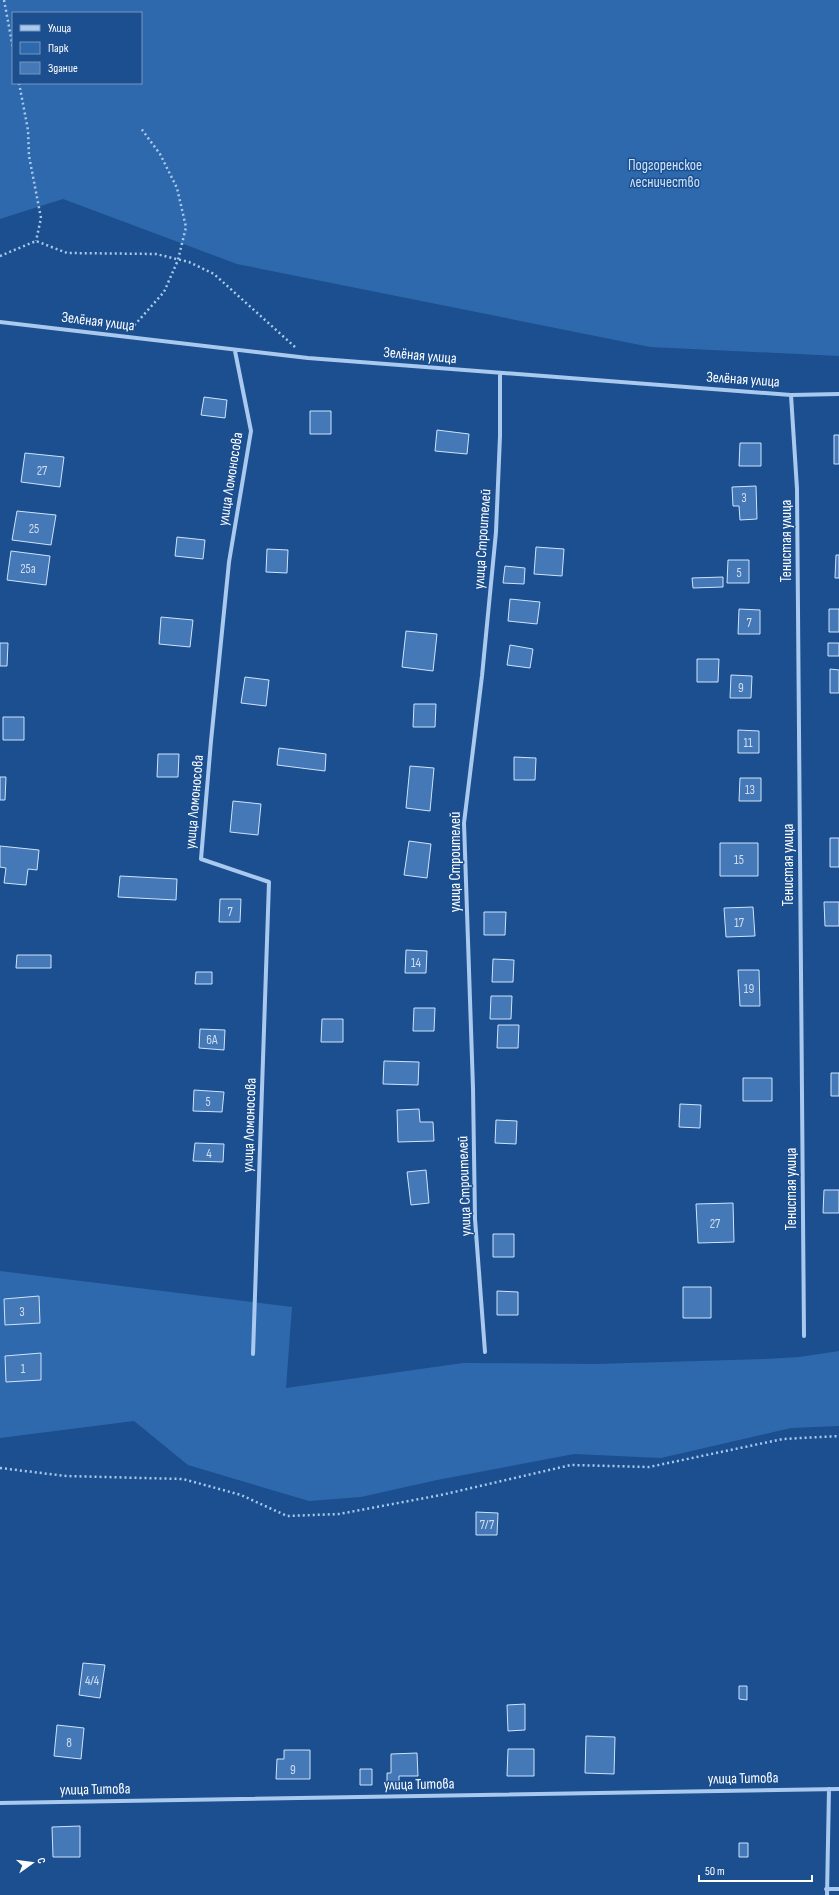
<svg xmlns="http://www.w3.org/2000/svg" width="839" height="1895" viewBox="0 0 839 1895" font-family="'Sofia Sans Condensed',sans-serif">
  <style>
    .green { fill: #2e69ad; fill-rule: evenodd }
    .building { fill: #4478b7; stroke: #cfe3fa }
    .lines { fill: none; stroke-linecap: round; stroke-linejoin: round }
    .path { stroke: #a9c9ee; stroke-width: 2.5; stroke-dasharray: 2 3; stroke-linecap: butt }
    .minor { stroke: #a9c9ee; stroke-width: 4 }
    .labels { text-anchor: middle; stroke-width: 3; stroke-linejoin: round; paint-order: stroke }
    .number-label { font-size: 13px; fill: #d0dded }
    .park-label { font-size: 15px; fill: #cfe3fa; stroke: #1b4f8f }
    .street-label { font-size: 15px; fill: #fff; stroke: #1b4f8f }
  </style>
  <rect width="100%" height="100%" fill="#1b4f8f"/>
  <path class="green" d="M0,0h839v356l-189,-9 -413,-83 -174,-65 -63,20zM13,13h128v70h-128z
    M0,1271l292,36 -6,81 177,-25 134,1 168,-5 34,-2 40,-6v75l-48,2 -130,30 -87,-4 -137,26 -76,17 -52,4 -121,-36 -54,-44 -134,17z"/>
  <path class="building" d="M204,397l23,3 -2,18 -24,-3z
    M310,411h21v23h-21z
    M437,430l32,4 -2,20 -32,-3z
    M834,435h5v29h-5z
    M740,443h21v23h-22z
    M25,453l39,4 -4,30 -39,-5z
    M756,486l1,33 -17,1 -1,-14h-6l-1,-19z
    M17,511l39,4 -5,30 -39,-5z
    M177,537l28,3 -2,19 -28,-3z
    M536,547l28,2 -2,27 -28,-2z
    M267,549l21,1 -1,23 -21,-1z
    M11,551l39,5 -4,29 -39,-5z
    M836,555h3v23h-4z
    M728,560h21v23h-22z
    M505,566l20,2 -1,16 -21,-1z
    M723,577v10l-30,1 -1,-10z
    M510,599l30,3 -3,22 -29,-3z
    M739,609l21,1v24h-22z
    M829,609h10v23h-10z
    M161,617l32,3 -3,27 -31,-3z
    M406,631l31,3 -4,37 -31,-4z
    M0,643h8l-1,23h-7z
    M828,643h11v13h-11z
    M510,645l23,4 -3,19 -23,-3z
    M697,659h22l-1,23h-21z
    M830,669l9,1v23h-9z
    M731,675l21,1 -1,22h-21z
    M245,677l24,3 -3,26 -25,-3z
    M414,704h22l-1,23h-22z
    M3,717h21v23h-21z
    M738,730l21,1v22h-21z
    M279,748l47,6 -1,17 -48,-6z
    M158,754h21l-1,23h-21z
    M514,757l22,1 -1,22h-21z
    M410,766l24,2 -4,43 -24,-3z
    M0,777h6l-1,23h-5z
    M740,778h21v23h-22z
    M233,801l28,3 -3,31 -28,-3z
    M830,838h9v29h-9z
    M409,841l22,3 -4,34 -23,-3z
    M720,843h38v33h-38z
    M0,846l39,4 -2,20 -9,-1 -2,16 -22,-2 2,-15 -6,-1z
    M120,876l57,3 -1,21 -58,-3z
    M220,899h21l-1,23h-21z
    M824,902h15v24h-14z
    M753,907l2,29 -29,1 -2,-29z
    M484,912h22l-1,23h-21z
    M406,950l21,1 -1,22h-21z
    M17,955h34v13h-35z
    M493,959l21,1 -1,22h-21z
    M738,970h21l1,36h-20z
    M196,972h16v12h-17z
    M491,996h21l-1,23h-21z
    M414,1008h21l-1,23h-21z
    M322,1019h21v23h-22z
    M498,1025h21l-1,23h-21z
    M200,1029l25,1 -1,20 -25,-2z
    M384,1061l35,1 -1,23 -35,-1z
    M831,1073h8v23h-8z
    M743,1078h29v23h-29z
    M194,1090l30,2 -2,20 -29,-1z
    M680,1104l21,1 -1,23 -21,-1z
    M419,1109l1,13h13l1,19 -36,1 -1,-32z
    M496,1120l21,1 -1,23 -21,-1z
    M195,1143l29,1 -1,18 -30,-1z
    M426,1170l3,33 -18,2 -4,-33z
    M824,1190h15v23h-16z
    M733,1203l1,39 -36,1 -2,-39z
    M493,1234h21v23h-21z
    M683,1287h28v31h-28z
    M497,1291l21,1v23h-21z
    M39,1296l1,27 -35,2 -1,-26z
    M41,1353v27l-35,2 -1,-26z
    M476,1512l22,1 -1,22h-21z
    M83,1663l22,2 -5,33 -21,-3z
    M739,1686h8v14l-8,-1z
    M525,1704v26l-17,1 -1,-26z
    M57,1725l27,3 -3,31 -27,-3z
    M586,1736l29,1 -1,37 -29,-1z
    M508,1749h26v27h-27z
    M284,1750h26v29h-34l1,-20h7z
    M417,1753l1,23h-19v6h-12v-9h4v-19z
    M360,1769h12v16h-12z
    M80,1826v31h-27l-1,-30z
    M739,1843h9v14h-9z"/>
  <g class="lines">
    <path class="path" d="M4,0l9,48
      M19,83l9,47 1,26 12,62 -5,23
      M0,256l36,-15 31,12 89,1 33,8 25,12 81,73
      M131,329l33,-37 14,-32 8,-33 -9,-39 -17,-34 -20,-27
      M0,1468l66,8 117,3 58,16 46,21 52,-2 102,-19 130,-30 78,2 134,-28 56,-3"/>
    <path class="minor" d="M0,322l308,36 483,37 48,-1
      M235,351l16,80 -22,131 -18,179 -10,118 68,23 -16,472
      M791,395l6,94 7,847
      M485,1352l-10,-133 -2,-131 -9,-265 18,-147 14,-144 4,-96v-63
      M0,1803l839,-14
      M826,1889h13
      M827,1895l2,-106"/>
  </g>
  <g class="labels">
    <g class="number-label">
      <text x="42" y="475">27</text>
      <text x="744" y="502">3</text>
      <text x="34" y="533">25</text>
      <text x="28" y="573">25а</text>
      <text x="739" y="577">5</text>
      <text x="749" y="627">7</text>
      <text x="741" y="692">9</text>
      <text x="748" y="747">11</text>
      <text x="750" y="794">13</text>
      <text x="739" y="864">15</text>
      <text x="230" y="916">7</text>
      <text x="739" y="927">17</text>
      <text x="416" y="967">14</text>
      <text x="749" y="993">19</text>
      <text x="212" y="1044">6А</text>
      <text x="208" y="1106">5</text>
      <text x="209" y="1158">4</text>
      <text x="715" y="1228">27</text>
      <text x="22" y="1316">3</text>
      <text x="23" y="1373">1</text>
      <text x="487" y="1529">7/7</text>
      <text x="92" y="1685">4/4</text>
      <text x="69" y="1747">8</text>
      <text x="293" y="1774">9</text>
    </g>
    <g class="park-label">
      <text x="665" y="170">Подгоренское<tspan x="665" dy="17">лесничество</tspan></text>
    </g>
    <g class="street-label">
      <text transform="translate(98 321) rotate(7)" y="5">Зелёная улица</text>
      <text transform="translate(420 355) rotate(5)" y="5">Зелёная улица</text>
      <text transform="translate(743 379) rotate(4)" y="5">Зелёная улица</text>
      <text transform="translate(230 479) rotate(-81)" y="5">улица Ломоносова</text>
      <text transform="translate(482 539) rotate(-86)" y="5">улица Строителей</text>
      <text transform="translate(786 541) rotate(-90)" y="5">Тенистая улица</text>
      <text transform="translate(194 802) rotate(-85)" y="5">улица Ломоносова</text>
      <text transform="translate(455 862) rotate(-90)" y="5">улица Строителей</text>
      <text transform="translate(788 865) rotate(-90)" y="5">Тенистая улица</text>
      <text transform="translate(249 1125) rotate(-88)" y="5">улица Ломоносова</text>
      <text transform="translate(464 1186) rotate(-92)" y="5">улица Строителей</text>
      <text transform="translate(791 1189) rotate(-90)" y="5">Тенистая улица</text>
      <text transform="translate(743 1778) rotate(-1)" y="5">улица Титова</text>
      <text transform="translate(419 1784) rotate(-1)" y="5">улица Титова</text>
      <text transform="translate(95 1789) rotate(-1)" y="5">улица Титова</text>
    </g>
  </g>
  <rect x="12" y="12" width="130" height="72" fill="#1b4f8f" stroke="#7695bc"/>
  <rect x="20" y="25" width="20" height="6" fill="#a9c9ee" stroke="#7695bc"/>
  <text x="48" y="32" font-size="12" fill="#ffffff">Улица</text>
  <rect x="20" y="42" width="20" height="12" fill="#2e69ad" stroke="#7695bc"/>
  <text x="48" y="52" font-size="12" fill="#ffffff">Парк</text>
  <rect x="20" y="62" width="20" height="12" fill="#4478b7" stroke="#7695bc"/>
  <text x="48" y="72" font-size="12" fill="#ffffff">Здание</text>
  <g transform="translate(32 1863) rotate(76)" stroke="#1b4f8f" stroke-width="3" paint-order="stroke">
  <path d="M0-3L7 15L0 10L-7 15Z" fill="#ffffff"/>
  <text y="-6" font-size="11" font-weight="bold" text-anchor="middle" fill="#ffffff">С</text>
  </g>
  <path d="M699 1875v6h113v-6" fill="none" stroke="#ffffff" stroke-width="2"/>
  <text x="705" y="1875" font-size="12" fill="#ffffff" stroke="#1b4f8f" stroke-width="3" paint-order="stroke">50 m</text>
</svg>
